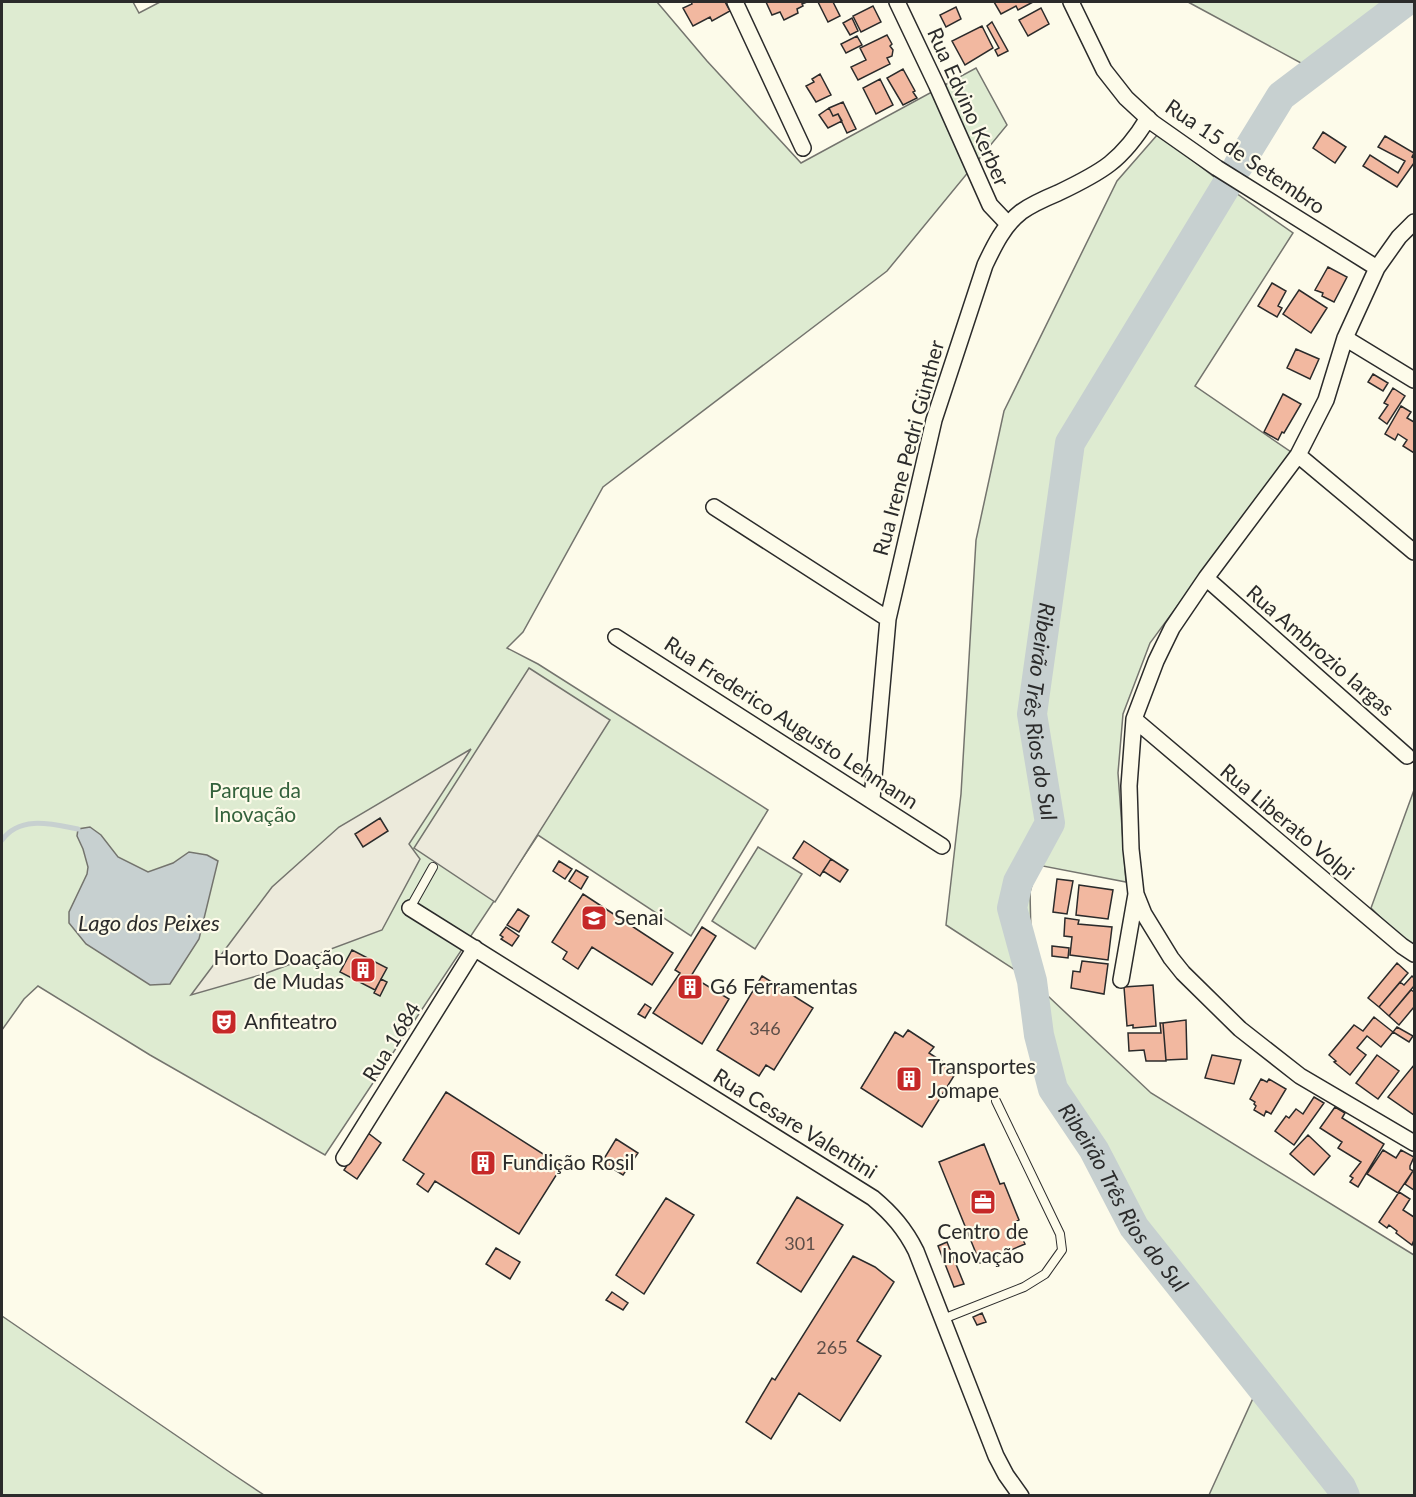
<svg xmlns="http://www.w3.org/2000/svg" width="1416" height="1497" viewBox="0 0 1416 1497" font-family="Lato,sans-serif">
  <style>
    .green { fill: #deebd1; stroke: #74746e; stroke-width: 1.5 }
    .parking { fill: #eceadb; stroke: #74746e; stroke-width: 1.5 }
    .water { fill: #c7d0d0; stroke: #74746e; stroke-width: 1.5 }
    .lines { fill: none; stroke-linecap: round; stroke-linejoin: round }
    .stream { stroke: #c7d0d0; stroke-width: 5 }
    .river { stroke: #c7d0d0; stroke-width: 30 }
    .building { fill: #f2b8a0; stroke: #2b2b2b; stroke-width: 1.5 }
    .service-casing { stroke: #2b2b2b; stroke-width: 10 }
    .minor-casing { stroke: #2b2b2b; stroke-width: 18 }
    .service { stroke: #fdfbea; stroke-width: 8 }
    .minor { stroke: #fdfbea; stroke-width: 15 }
    .labels { text-anchor: middle; stroke-width: 4.5; stroke-linejoin: round; paint-order: stroke }
    .number-label { font-size: 18px; fill: #5d4e48 }
    .street-label { font-size: 21px; fill: #2b2b2b; stroke: #fdfbea }
    .park-label { font-size: 21px; fill: #34623c; stroke: #fdfbea }
    .poi-label { font-size: 21px; fill: #2b2b2b; stroke: #fdfbea; text-anchor: start }
    .water-label { font-size: 22px; font-style: italic; fill: #2b2b2b; stroke: #fdfbea }
  </style>
  <rect width="100%" height="100%" fill="#fdfbea"/>
  <path class="green" d="M2,2h131l6,11 21,-11h497l50,59 94,102 175,-95 31,57 -120,146 -284,216 -80,145 -16,16 31,16 230,146 -77,126 -153,-101 -213,320 -175,-100 -112,-69 -14,13 -22,31z
    M1188,2h217l-91,68z
    M1158,134l68,52 67,47 -98,153 96,66 -141,191 -27,71 -5,59 8,109 -88,-17 -8,27 2,89 119,112 263,162v240h-205l50,-110 -125,-158 -40,-77 -41,-61 -14,-54 -7,-54 -86,-56 15,-131 15,-254 28,-129 113,-230z
    M1414,790v155l-5,1 -38,-38z
    M758,847l44,27 -47,75 -43,-28z
    M2,1316l229,157 33,22h-262z"/>
  <path class="parking" d="M529,668l81,52 -115,182 -81,-54z
    M471,749l-62,95 11,15 -38,71 -118,44 -73,21 81,-108 67,-60z"/>
  <path class="water" d="M90,827l11,8 17,22 30,15 25,-9 16,-11 18,3 11,6 -19,78 -29,45 -20,1 -64,-41 -17,-21v-11l18,-38 1,-7 -5,-18 -6,-13 1,-7z"/>
  <g class="lines">
    <path class="stream" d="M2,840c18,-25 50,-16 76,-11"/>
    <g class="river">
      <path d="M1238,166l43,-70 124,-94"/>
      <path id="s1" d="M1226,186l-156,257 -38,271 18,109 -32,59 -6,26 20,73 7,54 14,54 41,61 40,77 207,260 4,9"/>
    </g>
  </g>
  <path class="building" d="M691,2h34l5,9 -18,10 -2,-4 -17,9 -10,-18 9,-4z
    M766,2h41l-5,2 1,2 -6,3 1,4 -14,7 -4,-8 -8,3z
    M818,2h15l7,14 -12,6z
    M994,2h39l-15,8 -2,-4 -15,8z
    M873,6l8,16 -20,10 -8,-16z
    M956,7l5,12 -15,8 -6,-12z
    M1041,8l8,16 -21,12 -9,-16z
    M852,18l6,13 -8,4 -7,-12z
    M992,22l16,29 -10,5 -3,-6 4,-2 -12,-22z
    M982,26l11,22 -28,17 -13,-24z
    M887,35l5,9 -2,2 3,4 -1,6 -5,2 3,6 -32,16 -7,-13 15,-7 -6,-12z
    M857,36l5,9 -16,8 -5,-9z
    M903,69l12,22 -2,1 4,6 -14,7 -16,-27z
    M820,74l11,21 -15,7 -10,-16 8,-4 -2,-3z
    M880,79l13,26 -17,9 -13,-26z
    M843,102l13,27 -9,4 -9,-19 -5,2 -4,-8z
    M829,108l4,8 5,-2 4,7 -14,7 -9,-13z
    M1323,132l23,15 -11,16 -22,-15z
    M1385,136l29,17 -2,4 2,1v5l-17,24 -34,-21 7,-11 28,18 7,-12 -27,-14z
    M1328,267l19,10 -13,25 -12,-6 1,-3 -8,-3z
    M1272,283l14,8 -8,15 4,2 -5,9 -19,-11z
    M1299,290l28,18 -16,25 -28,-19z
    M1296,349l23,10 -9,20 -23,-11z
    M1373,374l15,9 -5,8 -15,-9z
    M1393,388l12,8 -18,28 -8,-6 9,-13 -4,-2z
    M1283,394l18,10 -17,29 -2,-1 -4,8 -14,-8z
    M1401,406l10,6 -4,6 7,4v31l-11,-7 4,-6 -9,-6 -3,6 -10,-6z
    M380,818l8,13 -25,16 -8,-13z
    M804,841l27,18 -11,17 -27,-18z
    M831,859l17,11 -8,12 -17,-11z
    M559,861l13,8 -7,10 -12,-8z
    M576,870l12,7 -7,12 -12,-8z
    M1057,879l16,2 -6,33 -14,-2z
    M1079,885l34,5 -5,29 -32,-4z
    M583,894l90,59 -21,32 -60,-38 -14,22 -15,-10 4,-7 -15,-10z
    M518,909l11,7 -10,16 -12,-7z
    M1065,918l14,2 -1,4 34,3 -4,33 -38,-5 2,-18 -8,-1z
    M506,927l13,9 -7,10 -11,-7 2,-2 -3,-2z
    M702,927l14,9 -25,40 38,23 -27,45 -49,-31 27,-40 -5,-3z
    M1052,946l17,2 -1,10 -16,-2z
    M352,950l35,18 -12,22 -35,-18z
    M1082,961l26,3 -4,30 -33,-6 2,-17 7,1z
    M1397,963l11,10 -29,34 -11,-9z
    M762,976l51,32 -39,62 -8,-5 -7,11 -42,-26z
    M1412,976l2,2v8l-25,30 -10,-9 21,-25 4,3z
    M381,979l6,3 -7,14 -6,-3z
    M1153,985l3,41 -23,2v-3l-6,1 -3,-39z
    M1411,990l3,2v15l-15,18 -10,-9z
    M645,1004l6,4 -6,10 -7,-4z
    M1374,1017l19,15 -12,15 -14,-11 -10,12 9,7 -16,20 -16,-13 2,-1 -7,-6 25,-30 9,6z
    M1186,1020l1,39 -21,1 -3,-37z
    M1160,1023h3l3,38h-20l-2,-11 -15,1 -1,-18h33z
    M1397,1027l16,9 -4,6 -16,-10z
    M908,1030l26,17 -5,6 28,18 -35,56 -61,-39 34,-56 8,5z
    M1212,1055l29,5 -7,24 -29,-6z
    M1377,1055l22,16 -21,28 -22,-16z
    M1414,1065v50l-26,-18z
    M1261,1079l6,3 2,-3 17,10 -15,25 -5,-3 -2,5 -10,-6 2,-4 -2,-2 1,-2 -5,-3z
    M446,1092l116,74 -43,68 -84,-53 -7,11 -11,-8 7,-10 -21,-14z
    M1314,1097l10,6 -30,42 -19,-14 11,-15 3,2 7,-9 7,5z
    M1335,1107l10,6 -3,5 42,26 -26,43 -8,-5 3,-4 -3,-2 11,-14 -23,-14 4,-6 -22,-14z
    M368,1133l13,10 -24,36 -13,-9z
    M1308,1135l22,21 -16,19 -24,-21z
    M616,1139l22,14 -15,22 -21,-13z
    M984,1144l16,40 4,-1 15,37 -4,2 10,22 -45,19 -41,-101z
    M1383,1150l13,8 5,-8 13,7 -4,9v3l3,2 -15,22 -31,-19z
    M1414,1169v21l-9,-6z
    M1399,1192l11,7 -7,11 11,7v23l-2,5 -16,-12 1,-2 -8,-6 -2,3 -8,-6z
    M797,1197l46,28 -42,67 -44,-29z
    M666,1198l28,17 -50,79 -28,-19z
    M947,1242l17,42 -10,3 -16,-41z
    M496,1248l24,14 -10,17 -24,-15z
    M853,1256l22,11 19,15 -37,59 24,15 -41,65 -41,-28 -28,46 -25,-17 26,-44 3,2z
    M612,1292l16,11 -5,7 -17,-10z
    M982,1313l4,9 -9,3 -4,-8z"/>
  <g class="lines">
    <g class="service-casing">
      <path id="service" d="M410,908l23,-41
        M943,1319l81,-32 21,-13 17,-24 -2,-16 -64,-133"/>
    </g>
    <g class="minor-casing">
      <path id="minor" d="M735,2l68,146
        M897,2l40,84 53,119 18,19
        M1071,2l33,68 22,28 27,25 64,45 160,100
        M1414,222l-15,15 -22,31 -32,70 -19,62 -28,55 -92,123 -34,50 -16,33 -22,58 -5,67 2,63 5,45 8,20 27,44 12,15 57,56 60,47 114,67
        M1345,338l69,42
        M1298,455l116,97
        M714,507l174,112
        M1206,578l201,178
        M616,637l326,209
        M1134,719l268,227 12,8
        M872,799l16,-180 46,-199 51,-155c9,-19 19,-40 36,-53 11,-8 25,-14 37,-19 44,-21 64,-32 90,-75
        M410,908l463,290c19,16 32,31 43,53l80,205 10,19 15,21
        M1121,980l15,-86
        M344,1158l131,-210"/>
    </g>
    <use href="#service" class="service"/>
    <use href="#minor" class="minor"/>
  </g>
  <defs>
    <g id="school-square" transform="scale(1.35)"><rect x="-9" y="-9" width="18" height="18" rx="4" fill="#c62828" stroke="#fdfbea"/><path d="M0-5L7-2L0 1L-7-2ZM-4 1L0 2.5L4 1V4Q0 6-4 4Z" fill="#fff"/></g>
    <g id="building-square" transform="scale(1.35)"><rect x="-9" y="-9" width="18" height="18" rx="4" fill="#c62828" stroke="#fdfbea"/><path d="M-4-6H4V6H1V3H-1V6H-4ZM-2.5-4.3h1.7v1.8h-1.7ZM.8-4.3h1.7v1.8H.8ZM-2.5-1h1.7V.8h-1.7ZM.8-1h1.7V.8H.8Z" fill="#fff"/></g>
    <g id="theatre-square" transform="scale(1.35)"><rect x="-9" y="-9" width="18" height="18" rx="4" fill="#c62828" stroke="#fdfbea"/><path d="M-5-5.5Q0-4 5-5.5V0Q5 5 0 6Q-5 5-5 0ZM-3.3-2.5H-1v1.5H-3.3ZM1-2.5H3.3v1.5H1ZM-2.8 1Q0 5.5 2.8 1Z" fill="#fff"/></g>
    <g id="office-square" transform="scale(1.35)"><rect x="-9" y="-9" width="18" height="18" rx="4" fill="#c62828" stroke="#fdfbea"/><path d="M-6-3h4V-5.5h4V-3h4V5H-6ZM-1-4.5V-3h2v-1.5ZM-6 0V1H6V0Z" fill="#fff"/></g>
  </defs>
  <g fill-rule="evenodd">
    <use href="#school-square" x="594" y="918"/>
    <use href="#building-square" x="363" y="970"/>
    <use href="#building-square" x="690" y="987"/>
    <use href="#theatre-square" x="224" y="1022"/>
    <use href="#building-square" x="909" y="1079"/>
    <use href="#building-square" x="483" y="1163"/>
    <use href="#office-square" x="983" y="1202"/>
  </g>
  <g class="labels">
    <g class="number-label">
      <text x="765" y="1035">346</text>
      <text x="800" y="1250">301</text>
      <text x="832" y="1354">265</text>
    </g>
    <g class="street-label">
      <text transform="translate(968 107) rotate(66)" y="7">Rua Edvino Kerber</text>
      <text transform="translate(1245 157) rotate(34)" y="7">Rua 15 de Setembro</text>
      <text transform="translate(909 448) rotate(-75)" y="7">Rua Irene Pedri Günther</text>
      <text transform="translate(1320 651) rotate(41)" y="7">Rua Ambrozio Iargas</text>
      <text transform="translate(791 723) rotate(33)" y="7">Rua Frederico Augusto Lehmann</text>
      <text transform="translate(1287 822) rotate(40)" y="7">Rua Liberato Volpi</text>
      <text transform="translate(392 1042) rotate(-58)" y="7">Rua 1684</text>
      <text transform="translate(795 1124) rotate(32)" y="7">Rua Cesare Valentini</text>
    </g>
    <g class="park-label">
      <text x="255" y="798">Parque da<tspan x="255" dy="24">Inovação</tspan></text>
    </g>
    <g class="poi-label">
      <text x="614" y="925">Senai</text>
      <text x="344" y="965" text-anchor="end">Horto Doação<tspan x="344" dy="24">de Mudas</tspan></text>
      <text x="710" y="994">G6 Ferramentas</text>
      <text x="244" y="1029">Anfiteatro</text>
      <text x="928" y="1074">Transportes<tspan x="928" dy="24">Jomape</tspan></text>
      <text x="502" y="1170">Fundição Rosil</text>
      <text x="983" y="1239" text-anchor="middle">Centro de<tspan x="983" dy="24">Inovação</tspan></text>
    </g>
    <g class="water-label">
      <text dy="8" stroke="none"><textPath href="#s1" startOffset="572">Ribeirão Três Rios do Sul</textPath></text>
      <text x="149" y="931">Lago dos Peixes</text>
      <text dy="8" stroke="none"><textPath href="#s1" startOffset="1094">Ribeirão Três Rios do Sul</textPath></text>
    </g>
  </g>
  <rect width="1416" height="1497" fill="none" stroke="#2b2b2b" stroke-width="6"/>
</svg>
